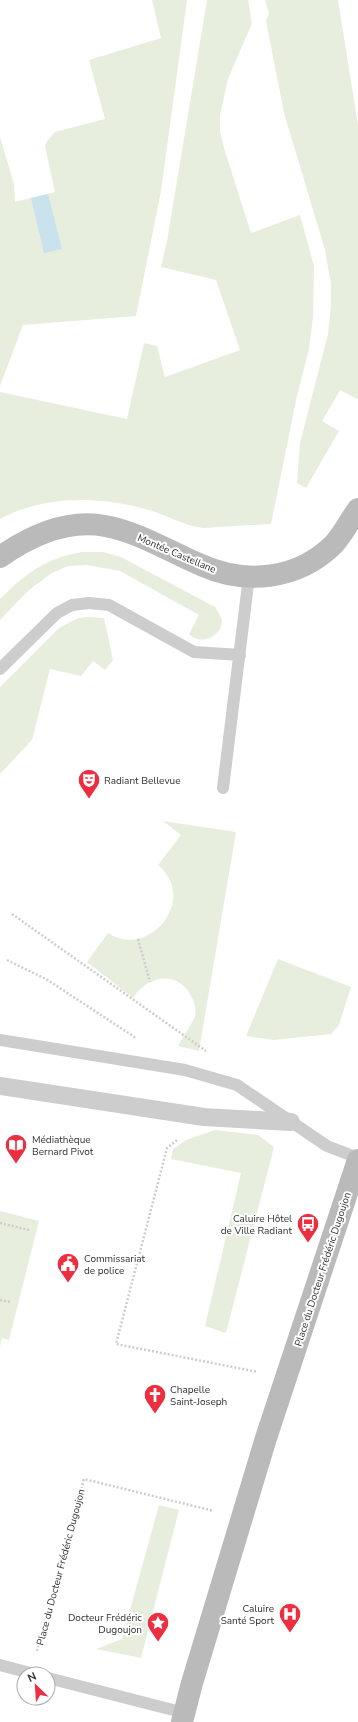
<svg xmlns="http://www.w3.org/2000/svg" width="358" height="1722" viewBox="0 0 358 1722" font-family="'Nunito Sans',sans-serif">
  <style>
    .green { fill: #e7eede }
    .water { fill: #cae1ee }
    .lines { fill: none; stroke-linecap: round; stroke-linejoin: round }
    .path { stroke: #cdcdcd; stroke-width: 2.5; stroke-dasharray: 2 2; stroke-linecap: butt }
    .service { stroke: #cdcdcd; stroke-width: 12 }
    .pedestrian { stroke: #cdcdcd; stroke-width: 18 }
    .secondary { stroke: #bababa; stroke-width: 22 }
    .labels { text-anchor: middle; stroke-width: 4; stroke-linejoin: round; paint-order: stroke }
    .street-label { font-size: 10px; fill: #303030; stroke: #fff }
    .poi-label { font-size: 10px; fill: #303030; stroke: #fff; text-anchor: start }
  </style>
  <rect width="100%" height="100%" fill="#fff"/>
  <path class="green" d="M152,0h35l-26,191 -25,125 -113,9 -23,61v-249l14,47 1,18 40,-10 -10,-46 2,-5 8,-9 50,-13 -16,-59 72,-22z
    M207,0h41l4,23 -24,56 -8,36v16l4,17 27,85 49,-18 14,51 -1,51 -4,32 -12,47 -26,128c-17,1 -35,2 -52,3 -7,0 -15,2 -21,0 -15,-2 -32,-12 -46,-16 -49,-15 -106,-17 -152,8v-127l127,27 17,-76 13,3 8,31 75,-27 -24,-70 -55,-13 6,-26z
    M265,0h73l20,125v273l-1,1 -17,-9 -18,31 17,10 -33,57 -9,-5 3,-40 28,-109 3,-29v-21l-6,-34 -41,-137 -18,-92 3,-7z
    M82,552h21l18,5 94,50c2,3 6,9 7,14 0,12 -14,21 -25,18 -3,-1 -6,-3 -8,-5l10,-19 -79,-44 -33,-6 -19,1 -16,7 -23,17 -29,30v-21c26,-26 46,-41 82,-47z
    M88,617l16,1 9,42 -8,10 -12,-9 -12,15 -31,-7 -18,71 -32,34v-87l59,-59 19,-10z
    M163,821l73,11 -37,219 -21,-5c5,-10 13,-20 17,-30 1,-6 0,-13 -3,-18 -12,-28 -44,-24 -59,0l-46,-36 21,-29c41,27 91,-34 50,-68l23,-30z
    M278,959l73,28 -12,38 -8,9 -57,6 -28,-4z
    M215,1130l43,5 16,12 -48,186 -21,-7 36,-153 -70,-14 2,-10 13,-9z
    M0,1211l39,10 -30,119 -7,-2 -2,9z
    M159,1505l20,5 -38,148 -45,-9 26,-10z"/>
  <path class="water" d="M48,194l14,55 -18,4 -13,-55z"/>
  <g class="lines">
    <path class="path" d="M12,914l194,137
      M138,939l12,43
      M7,960l39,19 90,59
      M177,1140l-10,8 -51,196 142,28
      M0,1223l29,7
      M0,1300l11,2
      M37,1651l47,-172 130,32"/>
    <path class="service" d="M0,669l57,-56 15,-8 17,-2 20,2 85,47 46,3
      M223,788l26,-212
      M0,1040l185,30 52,15 90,61 31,12
      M0,1665l34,9
      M48,1678l137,35"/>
    <path class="pedestrian" d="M0,1086l204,31 87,5"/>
    <path class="secondary" d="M0,557c30,-21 68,-38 105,-31 34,6 65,26 96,39 45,20 97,15 133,-21 9,-10 16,-24 24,-35
      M182,1722l10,-39 74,-245 92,-278"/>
  </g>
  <defs>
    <g id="theatre-pin" transform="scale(1.15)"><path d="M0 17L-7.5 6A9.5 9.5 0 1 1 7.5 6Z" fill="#ec2e40" stroke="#fff"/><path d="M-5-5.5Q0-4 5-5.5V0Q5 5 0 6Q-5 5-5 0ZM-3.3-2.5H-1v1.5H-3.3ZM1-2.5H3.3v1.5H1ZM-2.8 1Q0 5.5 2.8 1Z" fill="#fff"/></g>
    <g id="library-pin" transform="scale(1.15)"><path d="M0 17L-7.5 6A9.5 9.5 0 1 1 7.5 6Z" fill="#ec2e40" stroke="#fff"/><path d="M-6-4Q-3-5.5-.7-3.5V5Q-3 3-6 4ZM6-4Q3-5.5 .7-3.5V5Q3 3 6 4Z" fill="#fff"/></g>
    <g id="bus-pin" transform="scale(1.15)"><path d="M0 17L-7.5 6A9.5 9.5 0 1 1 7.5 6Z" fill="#ec2e40" stroke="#fff"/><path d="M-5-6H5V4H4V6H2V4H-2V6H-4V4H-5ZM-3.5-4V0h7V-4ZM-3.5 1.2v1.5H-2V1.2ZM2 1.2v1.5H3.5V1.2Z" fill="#fff"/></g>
    <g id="civic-pin" transform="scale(1.15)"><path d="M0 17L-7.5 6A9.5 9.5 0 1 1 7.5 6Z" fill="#ec2e40" stroke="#fff"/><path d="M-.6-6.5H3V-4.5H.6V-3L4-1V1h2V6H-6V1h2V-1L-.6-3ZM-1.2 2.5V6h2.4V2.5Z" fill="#fff"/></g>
    <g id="church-pin" transform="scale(1.15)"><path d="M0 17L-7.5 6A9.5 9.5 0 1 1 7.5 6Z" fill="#ec2e40" stroke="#fff"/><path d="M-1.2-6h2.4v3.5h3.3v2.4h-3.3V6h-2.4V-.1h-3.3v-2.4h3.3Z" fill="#fff"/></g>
    <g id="hospital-pin" transform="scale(1.15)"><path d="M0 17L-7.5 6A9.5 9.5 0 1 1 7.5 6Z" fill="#ec2e40" stroke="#fff"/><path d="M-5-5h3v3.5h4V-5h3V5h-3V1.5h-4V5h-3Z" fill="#fff"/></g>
    <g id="sight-pin" transform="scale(1.15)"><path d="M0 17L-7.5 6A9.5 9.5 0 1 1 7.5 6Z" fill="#ec2e40" stroke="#fff"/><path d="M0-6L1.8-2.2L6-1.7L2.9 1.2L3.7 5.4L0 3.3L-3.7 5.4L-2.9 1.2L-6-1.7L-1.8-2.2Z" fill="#fff"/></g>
  </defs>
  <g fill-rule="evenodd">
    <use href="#theatre-pin" x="89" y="780"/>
    <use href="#library-pin" x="16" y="1145"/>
    <use href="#bus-pin" x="308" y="1224"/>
    <use href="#civic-pin" x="68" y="1264"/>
    <use href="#church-pin" x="155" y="1395"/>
    <use href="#hospital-pin" x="290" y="1614"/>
    <use href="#sight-pin" x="158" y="1623"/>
  </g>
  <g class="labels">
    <g class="street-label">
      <text transform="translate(177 553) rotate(23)" y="4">Montée Castellane</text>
      <text transform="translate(322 1269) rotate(-72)" y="4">Place du Docteur Frédéric Dugoujon</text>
      <text transform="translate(60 1567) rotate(-75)" y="4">Place du Docteur Frédéric Dugoujon</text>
    </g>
    <g class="poi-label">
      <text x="104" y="784">Radiant Bellevue</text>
      <text x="32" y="1143">Médiathèque<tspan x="32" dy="12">Bernard Pivot</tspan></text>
      <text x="292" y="1222" text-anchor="end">Caluire Hôtel<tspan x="292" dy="12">de Ville Radiant</tspan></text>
      <text x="84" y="1262">Commissariat<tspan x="84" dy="12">de police</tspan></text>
      <text x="170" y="1393">Chapelle<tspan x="170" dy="12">Saint-Joseph</tspan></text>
      <text x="274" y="1612" text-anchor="end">Caluire<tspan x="274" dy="12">Santé Sport</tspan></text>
      <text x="142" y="1621" text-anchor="end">Docteur Frédéric<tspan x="142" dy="12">Dugoujon</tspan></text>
    </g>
  </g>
  <g transform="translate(36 1686) rotate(335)"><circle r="19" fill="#ffffff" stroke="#acacac"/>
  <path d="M0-3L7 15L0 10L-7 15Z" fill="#ec2e40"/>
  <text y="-6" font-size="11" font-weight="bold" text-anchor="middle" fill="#303030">N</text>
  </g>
</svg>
